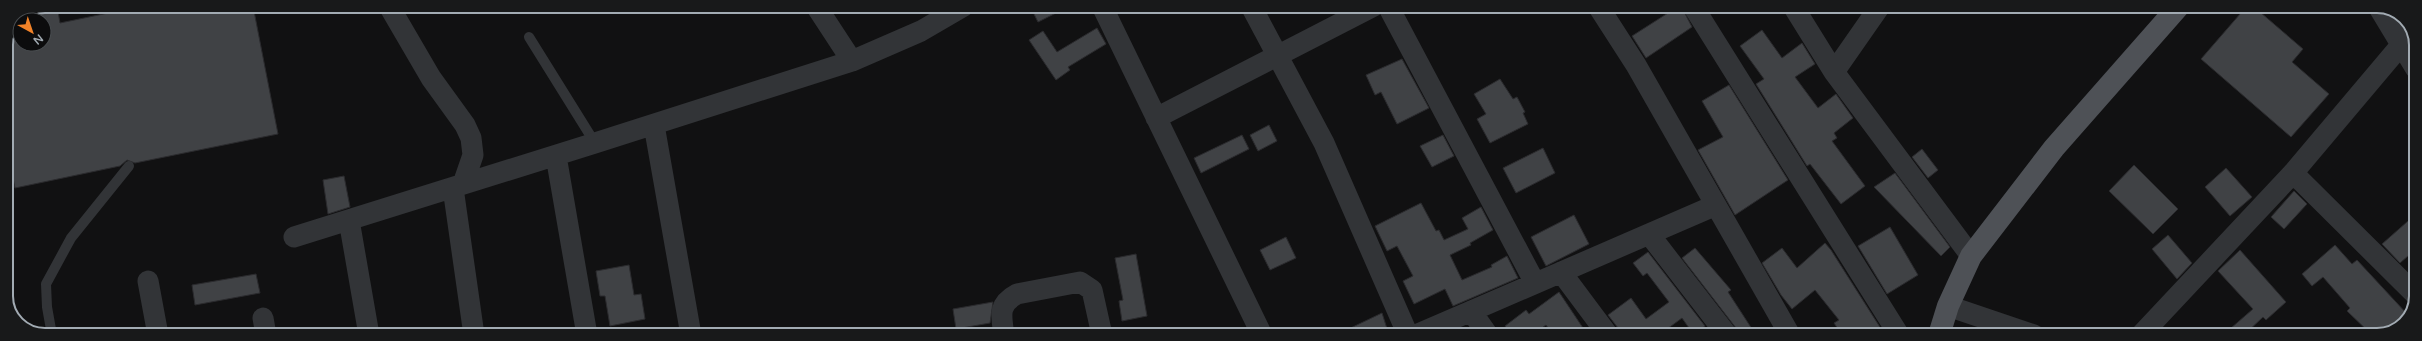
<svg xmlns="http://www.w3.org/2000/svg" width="2422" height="341" viewBox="0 0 2422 341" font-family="'Varela Round',sans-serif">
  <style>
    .building { fill: #404245; stroke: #2b2b2e; fill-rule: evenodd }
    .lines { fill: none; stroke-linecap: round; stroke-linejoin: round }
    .service { stroke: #323437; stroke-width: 10 }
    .minor { stroke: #323437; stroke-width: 21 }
    .primary { stroke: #4e5156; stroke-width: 22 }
    .rim { fill: none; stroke: #a2abb3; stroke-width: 2 }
  </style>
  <rect width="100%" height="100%" fill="#111112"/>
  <path class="building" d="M44,6h13l3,17 82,-17h111l25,128 -143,29 -8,-3 -7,6 -105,22 -9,-44v-100l11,-27zM20,20h24v24h-24z
    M1030,6h40l-32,16z
    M1679,6h2l11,21 -46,31 -14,-22z
    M2247,6h6l50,43 -11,13 37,32 -38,43 -90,-78z
    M1097,28l9,16 -38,23 2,3 -14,10 -27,-40 14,-9 14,21z
    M1762,30l20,28 20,-15 13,21 -20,13 23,31 18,-14 17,24 -19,15 3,5 -5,3 33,45 -24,18 -31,-40 -3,2 -51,-82 8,-5 -24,-33z
    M1402,59l27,49 -32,16 -16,-32 -6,3 -9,-20z
    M1500,79l13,20 4,-2 8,15 -2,1 5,11 -38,19 -13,-24 9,-5 -12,-20z
    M1729,85l59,95 -53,35 -37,-65 25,-13 -21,-36z
    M1269,125l8,16 -19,10 -8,-16z
    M1242,135l7,14 -48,24 -7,-15z
    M1443,135l11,21 -22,11 -12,-21z
    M1543,148l12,25 -39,20 -13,-25z
    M1922,149l16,21 -10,8 -16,-21z
    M2134,165l44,44 -25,25 -44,-43z
    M2226,168l26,29 -22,19 -25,-29z
    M1895,173l55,74 -9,9 -67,-69z
    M344,176l6,31 -22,7 -5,-34z
    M2294,191l13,13 -23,25 -13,-12z
    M1421,203l15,28 3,-1 5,10 24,-11 -6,-11 19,-11 12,23 -23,13 1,2 -21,10 12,25 30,-13 -1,-2 16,-9 11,22 -65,28 -8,-17 -31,15 -11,-23 10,-5 -16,-30 -10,5 -12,-25z
    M2416,214v35l-16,14 -18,-19z
    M1574,215l15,29 -43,22 -15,-29z
    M1890,227l28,48 -31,19 -29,-48z
    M2168,235l24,28 -15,16 -25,-30z
    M1286,237l10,21 -26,12 -10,-20z
    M1825,243l6,7 54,85h-43l-8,-12 5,-3 -24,-30 -23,19 -11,-14 -19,-32 20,-15 15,20z
    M2335,245l17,19 5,-4 51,55 -5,10 -31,10 -25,-24 3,-3 -27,-31 -11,9 -10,-12z
    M1695,248l36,42 -3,2 24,37 -7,6h-6l-3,-7 -54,-70z
    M2240,250l46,52 -20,18 -3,-3 -19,18h-21l30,-26 -35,-38z
    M1648,252l57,74 -11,9 -12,-17 -23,17h-39l-2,-7 -10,-13 23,-17 15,21 23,-17 -22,-29 -4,3 -10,-13z
    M1136,254l11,62 -25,5 -3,-20 4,-1 -8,-42z
    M629,265l5,30 7,-1 4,25 -35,7 -5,-30h-5l-4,-25z
    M256,274l4,19 -65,12 -3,-20z
    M1559,292l26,39 3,-2 5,6h-40l-7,-10 -14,10h-21l-6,-9 21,-16 3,4z
    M993,302l-3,21 -34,6 -3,-20z
    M1382,313l7,22h-53z"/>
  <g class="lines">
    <path class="service" d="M529,37l66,106
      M52,335l-5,-28 -1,-23 25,-46 58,-72"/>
    <path class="minor" d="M389,6l42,72 34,47 6,13 2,17 -10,29
      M816,6l36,55
      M1102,6l160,329
      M1251,6l73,137 84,192
      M1388,6l147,277
      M1598,6l38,59 154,270
      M1693,6l206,329
      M1793,6l41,66 137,184
      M2378,6l38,63
      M1834,72l46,-66
      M1156,118l218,-112
      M654,125l37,210
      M556,156l31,179
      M2293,173l123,122
      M453,188l21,147
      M349,220l20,115
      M1649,234l78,101
      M294,237l301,-94 257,-82 69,-30 43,-25
      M1561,272l47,63
      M148,281l10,54
      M1948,306l86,29
      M1471,311l17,24
      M263,318l3,17
      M1004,335c-3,-20 -6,-31 13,-41l63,-12 12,8 10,45
      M1416,335l300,-130
      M2141,335l152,-162 108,-128"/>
    <path class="primary" d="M1939,335l9,-29 23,-50 83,-108 125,-142"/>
  </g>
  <path d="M0 0H2422V341H0ZM45 13H2377A32 32 0 0 1 2409 45V296A32 32 0 0 1 2377 328H45A32 32 0 0 1 13 296V45A32 32 0 0 1 45 13Z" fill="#18191a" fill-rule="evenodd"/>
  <path class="rim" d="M45 13H2377A32 32 0 0 1 2409 45V296A32 32 0 0 1 2377 328H45A32 32 0 0 1 13 296V45A32 32 0 0 1 45 13Z"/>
  <g transform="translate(32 32) rotate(140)"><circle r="19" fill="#0c0c0d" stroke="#484c4f"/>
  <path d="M0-3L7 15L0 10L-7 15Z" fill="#f28329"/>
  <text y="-6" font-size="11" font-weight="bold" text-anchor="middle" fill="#a2abb3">N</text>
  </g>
</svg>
